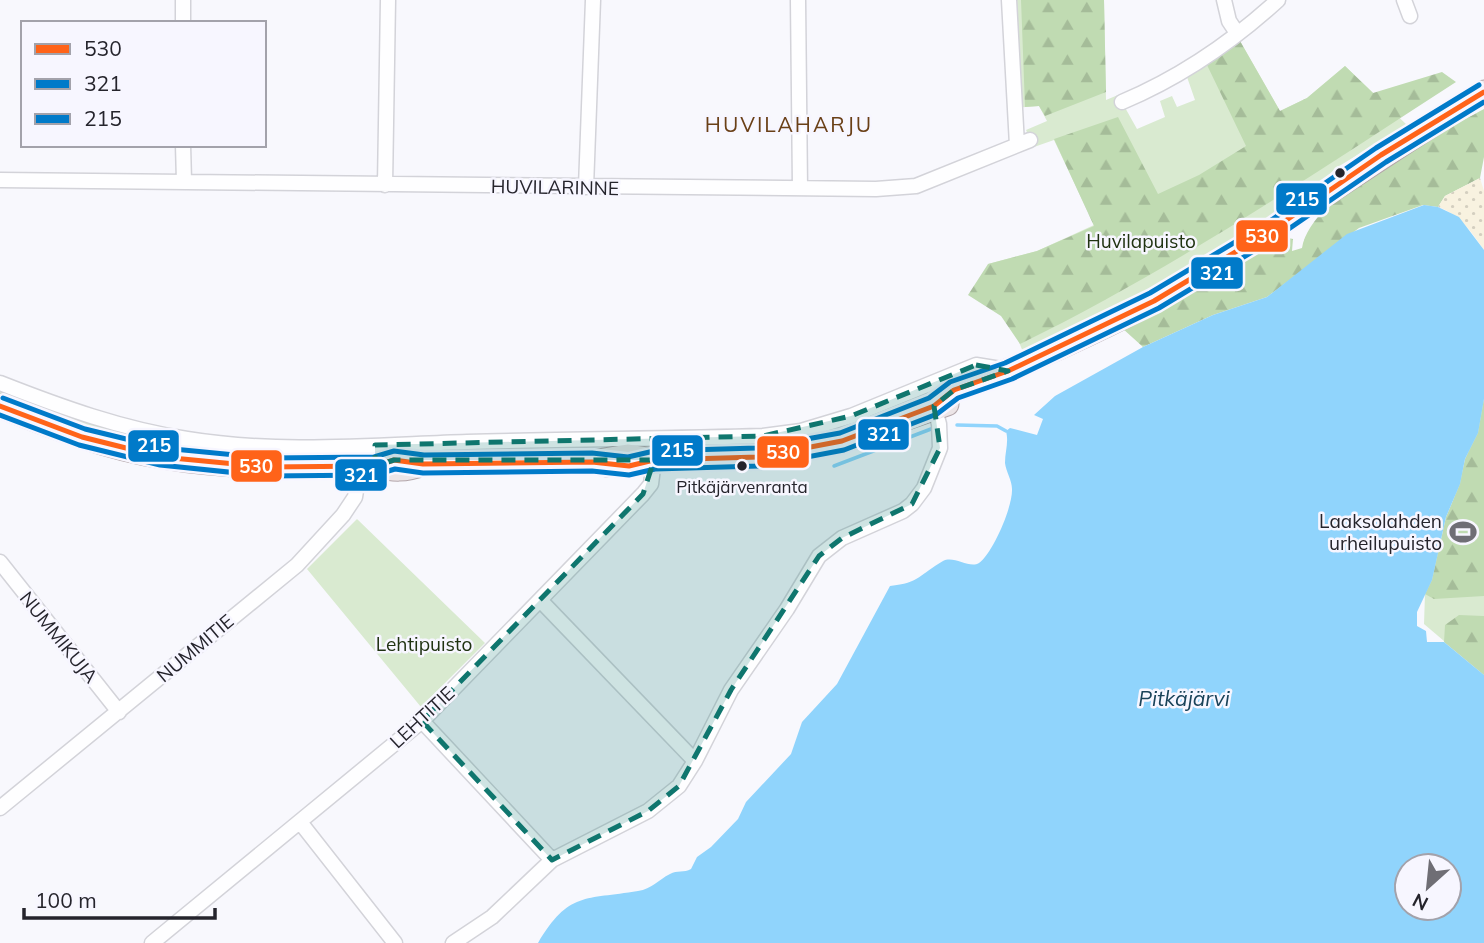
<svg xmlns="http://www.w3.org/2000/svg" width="1484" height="943" viewBox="0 0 1484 943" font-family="Mulish,sans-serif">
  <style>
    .green { fill: #d9ead0 }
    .forest { fill: url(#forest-firs) }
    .sand { fill: url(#sand-dots) }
    .water { fill: #90d4fc; fill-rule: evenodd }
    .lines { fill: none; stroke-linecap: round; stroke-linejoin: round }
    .stream { stroke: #90d4fc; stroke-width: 3.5 }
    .minor-casing { stroke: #d3d3d9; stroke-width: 17 }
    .primary-casing { stroke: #b3a6aa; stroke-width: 25 }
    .minor { stroke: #fefeff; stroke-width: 14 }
    .primary { stroke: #ece5e7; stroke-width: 23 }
    .bus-1-casing { stroke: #f7f6ff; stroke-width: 10 }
    .bus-2-casing { stroke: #f7f6ff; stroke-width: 10 }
    .bus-3-casing { stroke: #f7f6ff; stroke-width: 10 }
    .bus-1 { stroke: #ff6319; stroke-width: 5 }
    .bus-2 { stroke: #007ac9; stroke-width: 5 }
    .bus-3 { stroke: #007ac9; stroke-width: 5 }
    .marked { fill: #0f766e; fill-opacity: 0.2; stroke: #0f766e; stroke-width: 5; stroke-dasharray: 14 9; stroke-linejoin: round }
    .bus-dot { fill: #25242c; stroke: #f7f6ff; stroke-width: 2.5 }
    .labels { text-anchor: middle; stroke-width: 5; stroke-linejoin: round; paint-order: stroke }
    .bus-label { font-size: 17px; fill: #25242c; stroke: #f7f6ff }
    .street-label { font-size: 19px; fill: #25242c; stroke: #f7f6ff }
    .park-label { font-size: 19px; fill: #203312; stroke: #f7f6ff }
    .poi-label { font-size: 19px; fill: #25242c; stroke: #f7f6ff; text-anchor: end }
    .neighbourhood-label { font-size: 21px; letter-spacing: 2px; fill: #6a4017; stroke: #f7f6ff }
    .water-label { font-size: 21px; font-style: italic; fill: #1a435a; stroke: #f7f6ff }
    .line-badge { stroke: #f7f6ff; stroke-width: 2.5 }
    .badge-label { font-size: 19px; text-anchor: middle; font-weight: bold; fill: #fff }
  </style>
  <defs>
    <pattern id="forest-firs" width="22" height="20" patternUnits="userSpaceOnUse" patternTransform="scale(1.75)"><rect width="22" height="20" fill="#c0dbb2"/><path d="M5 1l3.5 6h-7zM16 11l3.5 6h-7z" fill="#a5bc99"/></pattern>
    <pattern id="sand-dots" width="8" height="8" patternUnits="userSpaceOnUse" patternTransform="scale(1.75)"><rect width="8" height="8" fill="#f8f2e0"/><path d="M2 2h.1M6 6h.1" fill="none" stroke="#d4cfc0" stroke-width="1.8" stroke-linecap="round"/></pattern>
  </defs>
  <rect width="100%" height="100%" fill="#f8f8fd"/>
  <path class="green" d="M1009,0h95l2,100 12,-5 19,34 28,-12 -5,-16 12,-5 5,11 18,-7 -8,-23 53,-36 40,70 27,-13 38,-32 62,59 -71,43 -30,28 -135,84 -108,56 -40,16 -35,-88 49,-13 57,-26 -40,-85 -20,7 -8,-17 21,-9 -8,-15 -26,2z
    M944,382l3,5 -77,35 -89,25 -157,4 -1,-10 147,-3z
    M0,387l101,39 265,28 -150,2 -81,-11 -135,-47z
    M1484,399v276l-60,-51 1,-30z
    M357,519l128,124 -64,64 -114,-138z"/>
  <path class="forest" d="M1021,0h83l2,92 -61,24 -6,-10 -14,1z
    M1240,41l40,70 27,-13 38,-32 28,27 69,-21 14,10c-142,92 -284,188 -436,262l-19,-28 -33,-21 20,-31 49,-13 57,-25 -40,-87 64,-22 40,77 41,-19 47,-29 -39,-81z
    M1484,109v48l-4,21 -35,18 -7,11 -15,-2 -64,23 -92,69 -54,18 -70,32 -21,-19 162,-91 9,2 -1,12 10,-3c11,-57 133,-112 182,-139z
    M1484,399v197l-50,3 -9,-5 7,-14 14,-63 14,-33 5,-25 13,-26z
    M1459,615l25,1v59l-40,-33 1,-17z"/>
  <path class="sand" d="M1480,178l4,13v59c-12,-18 -25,-36 -46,-43l7,-11z"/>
  <path class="water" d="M1424,205l14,2 21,10 25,33v149l-6,34 -13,26 -5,25 -14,33 -14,63 -15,32v14l9,5 1,11h17l40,33v268h-946c31,-52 47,-43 100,-52 14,-2 20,-11 32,-17 7,-4 14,-1 21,-5l6,-12 14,-10 27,-28 8,-17 45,-48 11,-32 35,-38 53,-98c30,-3 30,-12 53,-25 11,-6 26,8 36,2 14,-10 34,-57 33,-74 0,-9 -6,-17 -7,-26 0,-12 4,-20 1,-32l4,-3 27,7 6,-16 -9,-4 21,-19 88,-49 70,-32 54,-18 80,-63zM1407,866h42v42h-42z"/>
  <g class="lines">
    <path class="stream" d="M957,425l40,1 9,5
      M834,466l97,-37"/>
    <g class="minor-casing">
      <path id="minor" d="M798,0l2,188
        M1009,0l8,145
        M1224,0l5,21 8,12
        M1404,0l6,16
        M183,23v-23
        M1122,102c57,-24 110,-60 156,-102
        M183,145l1,36
        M0,180l876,9 40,-3 114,-46
        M385,185l3,-185
        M586,187l7,-187
        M0,383c61,24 122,46 187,56 91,15 188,6 280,3 99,-3 197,-3 296,-6l38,-5 50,-15 125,-51 31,5
        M0,562l119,150
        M541,601l154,160
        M422,721l130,139
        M0,808l297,-243 46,-50 12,-18 5,-31
        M300,822l95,121
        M152,943l270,-222 221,-227 8,-10 3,-24
        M453,943l39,-26 60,-57 96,-49 31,-25 16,-25 36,-71 56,-81 32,-53 23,-18 61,-27 9,-7 12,-16 16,-40 -1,-24 -5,-18"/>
    </g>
    <g class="primary-casing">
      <path id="primary" d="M0,406c52,21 106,42 162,51 70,12 142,10 213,9 18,4 30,5 48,-2
        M934,406c20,-21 48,-24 75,-36 48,-21 97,-43 143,-68 115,-64 221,-142 332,-210
        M410,461l13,3 169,-2 15,3
        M592,462l36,-6 26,4 124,-5 64,-14 105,-37"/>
    </g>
    <use href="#minor" class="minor"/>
    <use href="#primary" class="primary"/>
    <g class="bus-1-casing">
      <path id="bus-1" d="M0,406l82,31 80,20 105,10 108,-1 19,-6 29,4 169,-2 37,4 25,-6 104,-3 84,-16 92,-35 20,-16 54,-19 146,-70 118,-71 109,-75 103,-63"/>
    </g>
    <g class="bus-2-casing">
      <path id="bus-2" d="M0,415l79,30 81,20 107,11 108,-1 20,-6 28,4 169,-2 37,4 26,-6 104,-3 85,-16 93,-36 21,-16 54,-19 147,-71 118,-71 109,-75 98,-60"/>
    </g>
    <g class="bus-3-casing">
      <path id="bus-3" d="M3,398l82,31 78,19 104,10 107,-1 20,-6 30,4 168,-2 36,4 26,-6 103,-3 83,-15 89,-35 21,-16 55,-19 145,-70 117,-70 109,-75 103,-63"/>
    </g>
    <use href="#bus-1" class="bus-1"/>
    <use href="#bus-2" class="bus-2"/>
    <use href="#bus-3" class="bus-3"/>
  </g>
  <path class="marked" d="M976,365l32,6 -54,19 -20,16 6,42 -28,56 -70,34 -23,18 -88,134 -52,96 -31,25 -96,49 -130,-139 221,-227 11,-34h-260l-19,6v-21l388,-9 88,-20z"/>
  <defs>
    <g id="stadium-bare" transform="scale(2.1)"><path d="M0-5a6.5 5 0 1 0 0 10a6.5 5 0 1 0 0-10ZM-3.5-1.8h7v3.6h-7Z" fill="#6f6e75" stroke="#f7f6ff" stroke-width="2.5" paint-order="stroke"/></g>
  </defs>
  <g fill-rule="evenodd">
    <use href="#stadium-bare" x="1463" y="532"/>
  </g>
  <g class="bus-dot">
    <circle cx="1340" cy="173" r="6"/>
    <circle cx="742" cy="466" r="6"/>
  </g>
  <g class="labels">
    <g class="bus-label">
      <text x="742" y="493">Pitkäjärvenranta</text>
    </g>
    <g class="street-label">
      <text transform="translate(555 187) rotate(1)" y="7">HUVILARINNE</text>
      <text transform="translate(59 637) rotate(51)" y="7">NUMMIKUJA</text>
      <text transform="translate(195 648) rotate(-40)" y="7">NUMMITIE</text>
      <text transform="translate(422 717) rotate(-43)" y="7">LEHTITIE</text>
    </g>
    <g class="park-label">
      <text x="1141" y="248">Huvilapuisto</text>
      <text x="424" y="651">Lehtipuisto</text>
    </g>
    <g class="poi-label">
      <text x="1442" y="528">Laaksolahden<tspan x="1442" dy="22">urheilupuisto</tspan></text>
    </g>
    <g class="neighbourhood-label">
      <text x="789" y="132">HUVILAHARJU</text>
    </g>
    <g class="water-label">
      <text x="1184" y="706">Pitkäjärvi</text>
    </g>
  </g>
  <g class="line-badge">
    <rect x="1275" y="182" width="53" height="34" rx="7" fill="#007ac9"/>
    <rect x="1235" y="219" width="54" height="34" rx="7" fill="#ff6319"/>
    <rect x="1190" y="256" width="54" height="34" rx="7" fill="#007ac9"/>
    <rect x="857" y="418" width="53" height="33" rx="7" fill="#007ac9"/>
    <rect x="127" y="429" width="53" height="34" rx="7" fill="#007ac9"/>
    <rect x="651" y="434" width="53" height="33" rx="7" fill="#007ac9"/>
    <rect x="756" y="435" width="54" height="34" rx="7" fill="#ff6319"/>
    <rect x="230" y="449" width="53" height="34" rx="7" fill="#ff6319"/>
    <rect x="334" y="458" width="54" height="34" rx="7" fill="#007ac9"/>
  </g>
  <g class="badge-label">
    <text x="1302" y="206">215</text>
    <text x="1262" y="243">530</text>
    <text x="1217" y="280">321</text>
    <text x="884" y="441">321</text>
    <text x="154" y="452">215</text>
    <text x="677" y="457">215</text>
    <text x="783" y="459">530</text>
    <text x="256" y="473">530</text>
    <text x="361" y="482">321</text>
  </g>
  <rect x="21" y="21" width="245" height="126" fill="#f7f6ff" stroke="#a3a2ab" stroke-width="2"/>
  <rect x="35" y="44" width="35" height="10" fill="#ff6319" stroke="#a3a2ab" stroke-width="2"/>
  <text x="84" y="56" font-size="21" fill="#25242c">530</text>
  <rect x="35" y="79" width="35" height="10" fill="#007ac9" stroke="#a3a2ab" stroke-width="2"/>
  <text x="84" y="91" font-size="21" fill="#25242c">321</text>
  <rect x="35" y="114" width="35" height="10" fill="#007ac9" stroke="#a3a2ab" stroke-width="2"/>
  <text x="84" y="126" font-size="21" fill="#25242c">215</text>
  <g transform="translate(1428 887) rotate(207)"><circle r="33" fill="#f7f6ff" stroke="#a3a2ab" stroke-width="2"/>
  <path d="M0-5L12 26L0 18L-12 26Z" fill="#6f6e75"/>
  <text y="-10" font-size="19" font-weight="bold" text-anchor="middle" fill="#25242c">N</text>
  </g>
  <path d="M24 908v10h191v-10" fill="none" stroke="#25242c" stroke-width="3.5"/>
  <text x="35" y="908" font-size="21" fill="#25242c" stroke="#f7f6ff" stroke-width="5" paint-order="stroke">100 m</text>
</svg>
